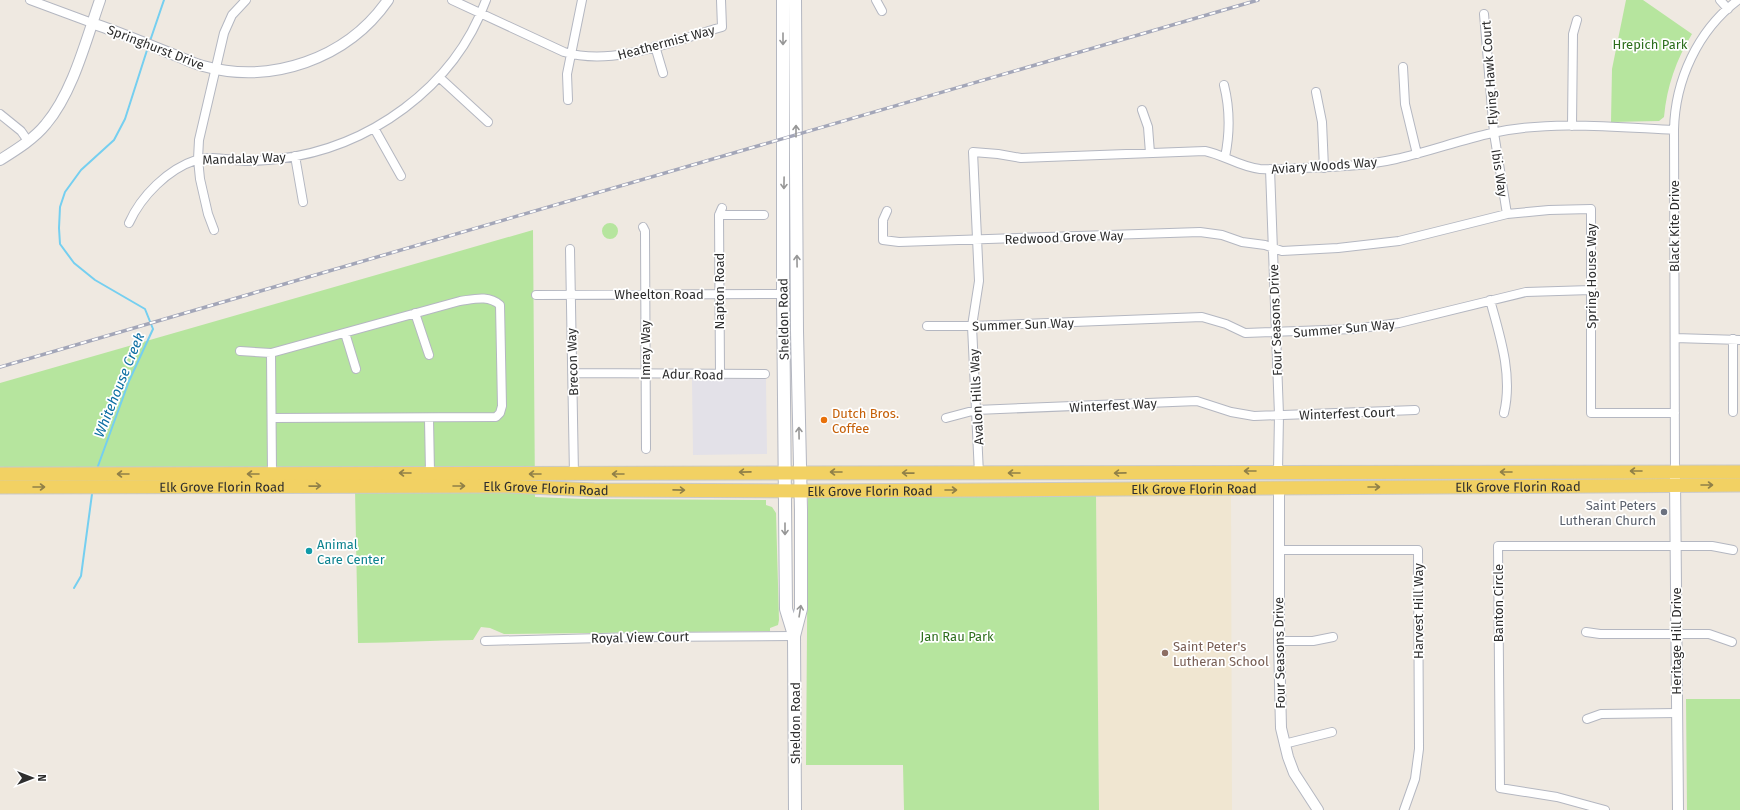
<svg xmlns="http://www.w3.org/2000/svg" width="1740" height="810" viewBox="0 0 1740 810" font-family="'Fira Sans',sans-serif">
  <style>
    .industrial { fill: #e3e1e8 }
    .education { fill: #f0e6d1 }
    .green { fill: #b6e59e }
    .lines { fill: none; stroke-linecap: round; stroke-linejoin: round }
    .stream { stroke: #75cff0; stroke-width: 2 }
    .minor-casing { stroke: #b4b7c1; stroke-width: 10 }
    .tertiary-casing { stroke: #b4b7c1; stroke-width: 12 }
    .secondary-casing { stroke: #b4b7c1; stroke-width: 14 }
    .primary-casing { stroke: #c9c9c9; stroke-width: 15 }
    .minor { stroke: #fff; stroke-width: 8 }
    .tertiary { stroke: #fff; stroke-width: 10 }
    .secondary { stroke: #fff; stroke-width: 12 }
    .primary { stroke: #f2d163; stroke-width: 13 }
    .rail-casing { stroke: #a3a6b8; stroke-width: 3.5 }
    .rail { stroke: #fff; stroke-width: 2; stroke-dasharray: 6; stroke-linecap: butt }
    .oneway { stroke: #969696 }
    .oneway2 { stroke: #908048 }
    .food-dot { fill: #e8710a; stroke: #fff; stroke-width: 1.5 }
    .worship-dot { fill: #6b7280; stroke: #fff; stroke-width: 1.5 }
    .culture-dot { fill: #0f9aa8; stroke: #fff; stroke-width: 1.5 }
    .education-dot { fill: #8d6e63; stroke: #fff; stroke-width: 1.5 }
    .labels { text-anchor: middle; stroke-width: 3.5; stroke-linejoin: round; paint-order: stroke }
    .street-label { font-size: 13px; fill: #2e2e2e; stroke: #fff }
    .park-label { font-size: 13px; fill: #2c6e1b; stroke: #fff }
    .food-label { font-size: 13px; fill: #c56008; stroke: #fff; text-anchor: start }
    .worship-label { font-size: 13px; fill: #5b616d; stroke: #fff; text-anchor: end }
    .culture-label { font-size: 13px; fill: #0d838f; stroke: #fff; text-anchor: start }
    .education-label { font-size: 13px; fill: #785e54; stroke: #fff; text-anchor: start }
    .water-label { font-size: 14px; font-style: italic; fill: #0d6fa3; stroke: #fff }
  </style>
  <rect width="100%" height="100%" fill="#efe9e1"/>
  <path class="industrial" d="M692,379h74l1,75 -74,1z"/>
  <path class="education" d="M1096,495h135l1,315h-133z"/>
  <path class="green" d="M1626,0h17l49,34c-16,26 -25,52 -28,83l-5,4 -48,1 1,-53z
    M602 231a8 8 0 1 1 16 0a8 8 0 1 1-16 0Z
    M533,230l2,267 48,2 183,1v5l6,2 4,6 3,107 -1,5 -8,3v3l-266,3 -14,-6 -9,-1 -8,13c-39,0 -77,3 -115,3l-3,-154 -355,2v-108z
    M1096,495l3,315h-195l-1,-45h-97l2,-267z
    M1686,699h54v111h-53z"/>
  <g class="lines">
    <path class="stream" d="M150,41l14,-41
      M98,466l31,-85 24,-52 -8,-20 -50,-29 -21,-17 -14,-19 -1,-16 1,-21 5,-15 16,-22 33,-30 11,-21 23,-72
      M74,588l7,-12 11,-82"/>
    <g class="minor-casing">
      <path id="minor" d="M30,0l62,23
        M452,0l112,52c50,15 109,-11 158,-25l-1,-27
        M876,0l6,11
        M1720,0l8,9
        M1484,14l10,119 13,81
        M655,46l8,27
        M1403,67l2,37 12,50
        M439,77l49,45
        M1224,85c6,24 6,48 1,72
        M1316,92l6,30 2,46
        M568,100l-1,-26 15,-74
        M1142,110l6,17 2,26
        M0,114l21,17 7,10
        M1572,126l1,-92 4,-14
        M374,128l27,48
        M295,156l8,46
        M1270,169l9,246 -1,56
        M887,211l-4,9v20l16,2 301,-10 22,3 20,7 23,3 17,6 56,-3 61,-7 108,-27 42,-4 42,-1v204h84
        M719,215h45
        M129,223c12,-27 39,-54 67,-63 16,-5 36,1 52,1 9,0 20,-1 30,-2 91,-11 176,-71 208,-159
        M643,227l2,4 1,218
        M214,230l-6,-16 -8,-35 -2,-20 1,-19 25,-107 8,-18 14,-15
        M570,249l4,226
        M536,295l247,-1
        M1490,300c10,36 23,75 14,113
        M415,313l14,42
        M927,326h45l230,-9 24,7 19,9 109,-4 45,-6 127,-31 65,-2
        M345,333l11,36
        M1675,338l65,2
        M1733,339v73
        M240,351l31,2 1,120
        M271,353l189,-52c15,-2 28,-6 40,4l2,101 -2,7 -4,4 -224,1
        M573,373l192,1
        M720,374l-1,-159 3,-7
        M946,418l30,-8 221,-9 34,11 23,4 161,-6
        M429,419l1,54
        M1675,471l-1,-341c1,-50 24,-100 64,-130
        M979,474l-7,-148 7,-45 -6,-129 25,2 23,4 184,-7c19,4 35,16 55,18 14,1 28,0 42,-1 32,-1 63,-2 94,-9 32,-7 64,-19 96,-26 59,-13 123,-6 182,-3
        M1278,550h140l1,199 -4,30 -11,31
        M1586,632l14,2h109l23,8
        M485,641l153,-4 156,-1
        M1279,641h34l20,-4
        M1587,719l14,-5 76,-1
        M1284,744l48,-12
        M1605,810l-48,-13 -57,-9 -2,-242h214l21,4"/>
    </g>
    <g class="tertiary-casing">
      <path id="tertiary" d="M92,23c29,10 57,22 85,33 8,3 17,8 26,10 68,19 144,-7 185,-66
        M0,160c16,-10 34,-21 46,-36 27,-32 40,-84 54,-124
        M1675,478l3,332
        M1279,487v154l2,87 7,29 6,16 24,37"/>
    </g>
    <g class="secondary-casing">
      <path id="secondary" d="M783,0v294l3,315 8,26
        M795,0l2,331 4,179v99l-7,27 1,174"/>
    </g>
    <g class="primary-casing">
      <g id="primary">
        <path d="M0,474l1740,-2"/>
        <path id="s1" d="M0,487l508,-1 86,4 220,1 926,-6"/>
      </g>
    </g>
    <use href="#minor" class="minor"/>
    <use href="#tertiary" class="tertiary"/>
    <use href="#secondary" class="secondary"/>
    <use href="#primary" class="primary"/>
    <g class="rail-casing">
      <path id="rail" d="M0,367l1258,-367"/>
    </g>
    <use href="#rail" class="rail"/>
  </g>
  <defs><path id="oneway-shaft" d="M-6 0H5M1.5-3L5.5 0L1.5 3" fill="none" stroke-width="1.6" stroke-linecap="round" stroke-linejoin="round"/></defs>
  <g class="oneway">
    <use href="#oneway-shaft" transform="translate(783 39) rotate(90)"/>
    <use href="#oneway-shaft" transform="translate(796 131) rotate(-90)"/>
    <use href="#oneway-shaft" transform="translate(784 183) rotate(91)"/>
    <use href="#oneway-shaft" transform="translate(797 261) rotate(-91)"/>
    <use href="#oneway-shaft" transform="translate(799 433) rotate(-91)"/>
    <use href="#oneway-shaft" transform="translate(785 529) rotate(90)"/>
    <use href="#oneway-shaft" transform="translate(800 611) rotate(-81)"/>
  </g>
  <g class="oneway2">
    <use href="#oneway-shaft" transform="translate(1250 471) rotate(180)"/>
    <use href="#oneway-shaft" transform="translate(1636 471) rotate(180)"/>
    <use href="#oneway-shaft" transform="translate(745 472) rotate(179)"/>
    <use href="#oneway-shaft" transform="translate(836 472) rotate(180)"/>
    <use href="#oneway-shaft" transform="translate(1506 472) rotate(180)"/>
    <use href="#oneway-shaft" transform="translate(405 473) rotate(-180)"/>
    <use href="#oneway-shaft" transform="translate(908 473) rotate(-179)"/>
    <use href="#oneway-shaft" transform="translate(1014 473) rotate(180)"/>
    <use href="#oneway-shaft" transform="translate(1120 473) rotate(179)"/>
    <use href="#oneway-shaft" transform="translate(123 474) rotate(180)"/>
    <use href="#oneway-shaft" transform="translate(253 474) rotate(180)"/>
    <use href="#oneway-shaft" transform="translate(535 474) rotate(-180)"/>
    <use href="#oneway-shaft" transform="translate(618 474) rotate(180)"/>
    <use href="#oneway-shaft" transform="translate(1707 485)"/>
    <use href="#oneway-shaft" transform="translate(315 486) rotate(-1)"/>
    <use href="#oneway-shaft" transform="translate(459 486)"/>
    <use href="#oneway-shaft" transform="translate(39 487)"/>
    <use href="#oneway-shaft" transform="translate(1374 487)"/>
    <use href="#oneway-shaft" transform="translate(679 490) rotate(1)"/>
    <use href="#oneway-shaft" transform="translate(951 490)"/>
  </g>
  <circle class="food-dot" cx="824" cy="420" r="4"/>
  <circle class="worship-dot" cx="1664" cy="512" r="4"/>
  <circle class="culture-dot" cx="309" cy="551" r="4"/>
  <circle class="education-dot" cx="1165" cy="653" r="4"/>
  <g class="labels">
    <g class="street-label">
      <text transform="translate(666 42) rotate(-15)" y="5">Heathermist Way</text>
      <text transform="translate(156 47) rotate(21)" y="5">Springhurst Drive</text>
      <text transform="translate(1489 73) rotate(-94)" y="5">Flying Hawk Court</text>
      <text transform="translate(244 158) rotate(-2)" y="5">Mandalay Way</text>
      <text transform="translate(1324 165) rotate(-4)" y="5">Aviary Woods Way</text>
      <text transform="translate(1500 173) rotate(81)" y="5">Ibis Way</text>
      <text transform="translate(1674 226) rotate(-90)" y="5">Black Kite Drive</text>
      <text transform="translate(1064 237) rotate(-2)" y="5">Redwood Grove Way</text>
      <text transform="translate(1591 276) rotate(-90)" y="5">Spring House Way</text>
      <text transform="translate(719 291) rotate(-90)" y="5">Napton Road</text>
      <text x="659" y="299">Wheelton Road</text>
      <text transform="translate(783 319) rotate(-91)" y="5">Sheldon Road</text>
      <text transform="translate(1275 320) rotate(-92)" y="5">Four Seasons Drive</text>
      <text transform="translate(1023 324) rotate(-2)" y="5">Summer Sun Way</text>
      <text transform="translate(1344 328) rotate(-5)" y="5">Summer Sun Way</text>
      <text transform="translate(645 350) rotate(-90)" y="5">Imray Way</text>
      <text transform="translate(572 362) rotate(-92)" y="5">Brecon Way</text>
      <text transform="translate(693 374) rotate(1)" y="5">Adur Road</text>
      <text transform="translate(976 397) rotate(-93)" y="5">Avalon Hills Way</text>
      <text transform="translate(1113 405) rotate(-3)" y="5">Winterfest Way</text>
      <text transform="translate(1347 413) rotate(-2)" y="5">Winterfest Court</text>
      <text dy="5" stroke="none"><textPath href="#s1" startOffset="222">Elk Grove Florin Road</textPath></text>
      <text dy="5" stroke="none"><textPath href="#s1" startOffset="1518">Elk Grove Florin Road</textPath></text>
      <text dy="5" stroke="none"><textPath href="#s1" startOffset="546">Elk Grove Florin Road</textPath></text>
      <text dy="5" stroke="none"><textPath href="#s1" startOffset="1194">Elk Grove Florin Road</textPath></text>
      <text dy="5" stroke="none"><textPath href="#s1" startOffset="870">Elk Grove Florin Road</textPath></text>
      <text transform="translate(1498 603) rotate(-90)" y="5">Banton Circle</text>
      <text transform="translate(1418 611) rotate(-90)" y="5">Harvest Hill Way</text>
      <text transform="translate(640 637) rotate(-1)" y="5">Royal View Court</text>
      <text transform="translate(1676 641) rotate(-90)" y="5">Heritage Hill Drive</text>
      <text transform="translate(1279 653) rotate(-91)" y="5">Four Seasons Drive</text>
      <text transform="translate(795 723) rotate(-90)" y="5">Sheldon Road</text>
    </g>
    <g class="park-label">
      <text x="1650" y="49">Hrepich Park</text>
      <text x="957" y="641">Jan Rau Park</text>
    </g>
    <g class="food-label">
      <text x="832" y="418">Dutch Bros.<tspan x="832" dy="15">Coffee</tspan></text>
    </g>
    <g class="worship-label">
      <text x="1656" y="510">Saint Peters<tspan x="1656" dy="15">Lutheran Church</tspan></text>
    </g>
    <g class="culture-label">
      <text x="317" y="549">Animal<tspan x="317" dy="15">Care Center</tspan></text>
    </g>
    <g class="education-label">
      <text x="1173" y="651">Saint Peter's<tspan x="1173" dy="15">Lutheran School</tspan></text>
    </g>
    <g class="water-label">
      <text transform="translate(119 385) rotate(-68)" y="5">Whitehouse Creek</text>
    </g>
  </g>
  <g transform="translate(32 778) rotate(90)" stroke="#ffffff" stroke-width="3" paint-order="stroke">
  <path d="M0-3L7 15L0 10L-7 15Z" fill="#2e2e2e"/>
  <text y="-6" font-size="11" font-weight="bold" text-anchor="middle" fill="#2e2e2e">N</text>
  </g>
</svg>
